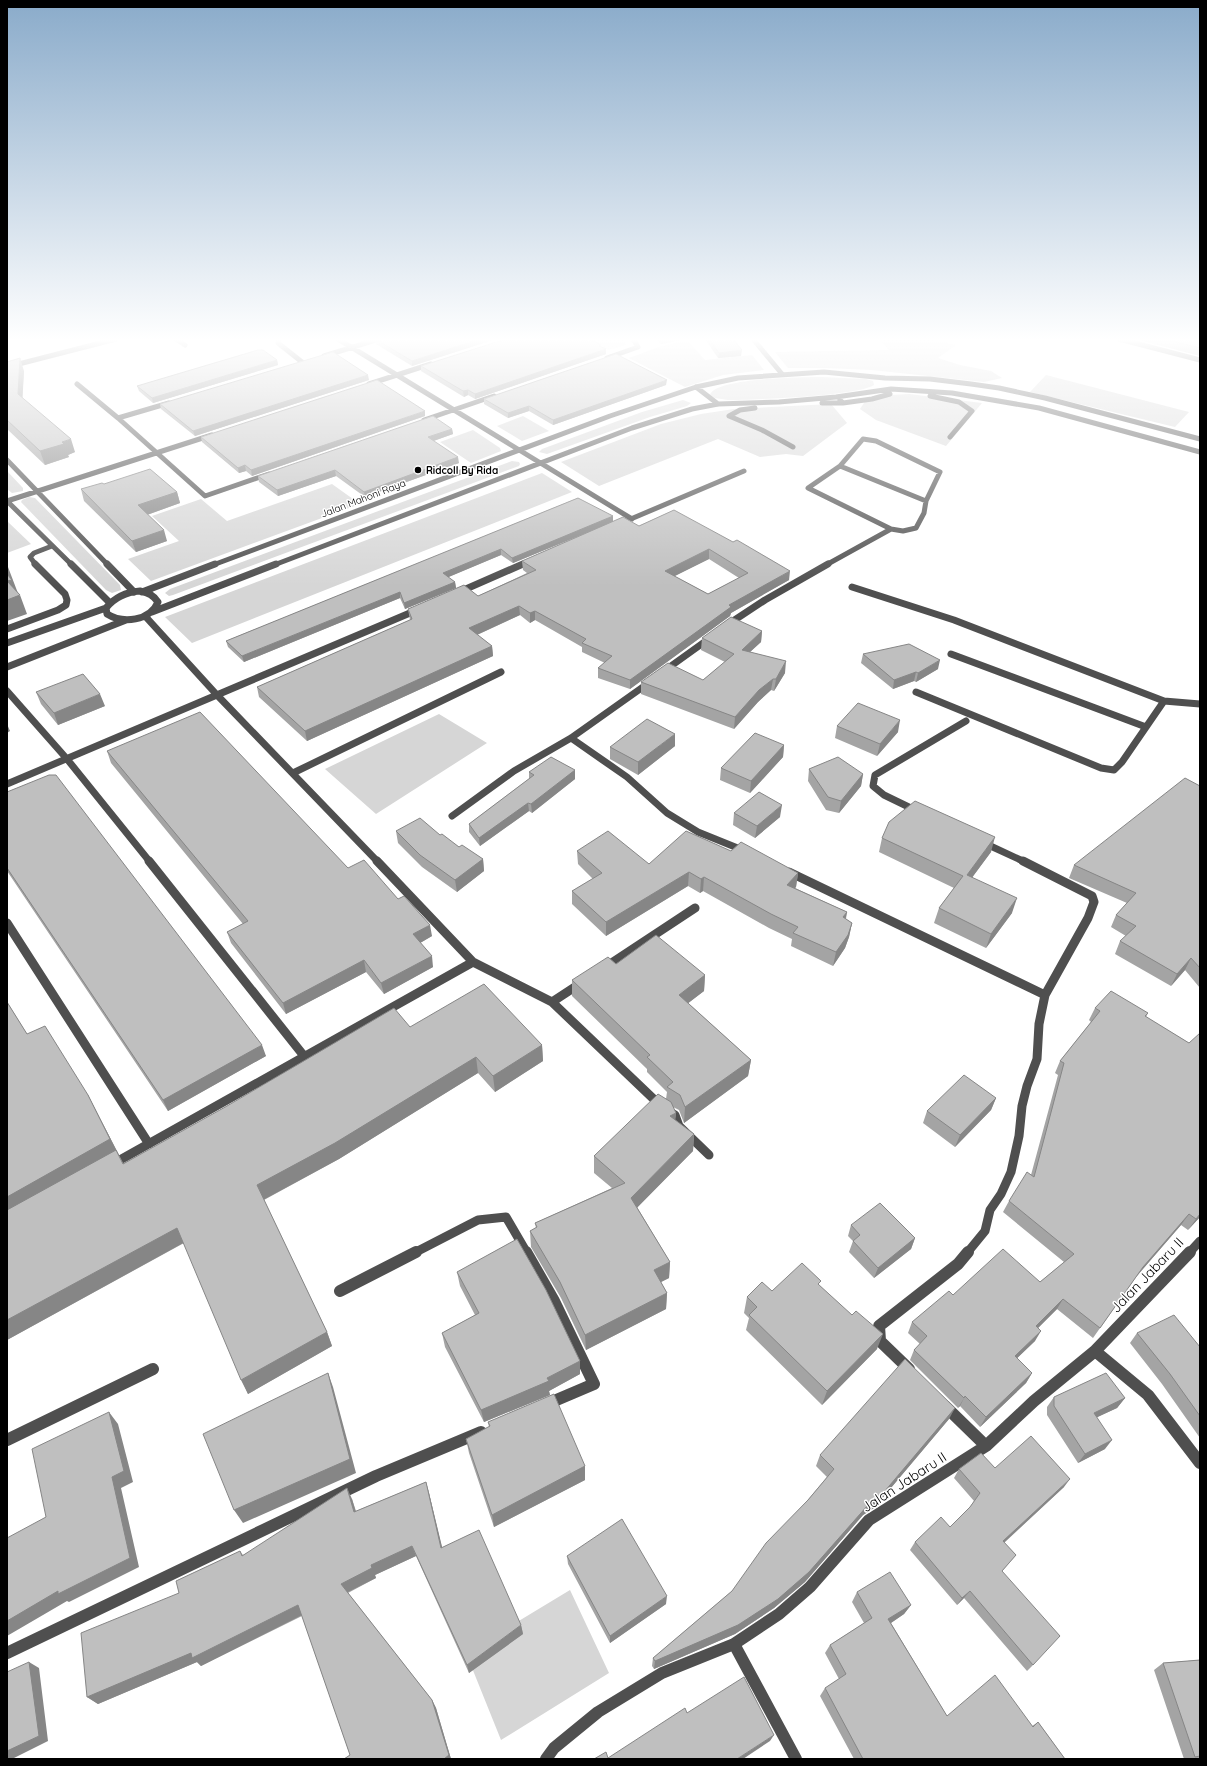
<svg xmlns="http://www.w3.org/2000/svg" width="1207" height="1766" viewBox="0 0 1207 1766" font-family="Quicksand,sans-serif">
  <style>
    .green { fill: #d6d6d6 }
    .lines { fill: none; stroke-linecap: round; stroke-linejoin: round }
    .service-far1 { stroke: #4f4f4f; stroke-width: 5 }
    .service { stroke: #4f4f4f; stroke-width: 7 }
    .minor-far3 { stroke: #4f4f4f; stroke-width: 5 }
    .minor-far2 { stroke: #4f4f4f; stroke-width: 7 }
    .minor-far1 { stroke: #4f4f4f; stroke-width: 9 }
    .minor { stroke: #4f4f4f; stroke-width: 12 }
    .wall { fill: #a4a4a4; fill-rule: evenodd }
    .shaded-wall { fill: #868686 }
    .building { fill: #bfbfbf; stroke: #868686; fill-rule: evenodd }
    .poi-dot { fill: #000; stroke: #fff; stroke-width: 1.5 }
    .labels { text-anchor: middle; stroke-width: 3; stroke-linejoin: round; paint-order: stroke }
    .far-poi-label { font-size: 10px; font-weight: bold; fill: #000; stroke: #fff; text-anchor: start }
    .far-street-label { font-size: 10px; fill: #000; stroke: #fff }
    .near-street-label { font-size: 14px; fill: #000; stroke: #fff }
  </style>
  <rect width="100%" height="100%" fill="#fff"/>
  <path class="green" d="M586,339h37l3,6 -18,5z
    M879,339h52l25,6 -18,13 22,7 31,6 11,7 -18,4 -112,-12 -46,-2h-38l-13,-16 114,-2z
    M687,340l18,20 47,-5 12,15 -41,5 -38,12 -56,-29 30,-11z
    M1046,375l143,37 -14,15 -145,-35z
    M821,377l45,2 7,2 1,4c-16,11 -122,15 -146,15l-13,-2 -5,-3c5,-17 94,-18 111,-18z
    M909,394l73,9 -36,43 -70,-26 -16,-11 6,-9 25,-5z
    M683,400l8,3 -4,3 -37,11 -103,37 -8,-2 3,-3 100,-37z
    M831,404l16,19 -44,33 -17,-2 -26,3 -42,-18 -119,47 -38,-24 100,-38 40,-10 33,-5z
    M523,416l26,15 -27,10 -25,-15z
    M473,430l27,18 1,3 -30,12 -31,-21z
    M512,461l7,1 1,2 -1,2 -346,129 -4,1 -4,-3 5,-4z
    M7,471l16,17v3l-11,2 -5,-4z
    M542,473l30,19 -380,151 -27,-26z
    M332,484l28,20 -209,77 -23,-22 51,-18 -27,-25 49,-17 26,22z
    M29,497l6,1 85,87 1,5 -9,3 -6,-3 -85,-88 1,-2z
    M7,521l24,23 -24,9z
    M439,714l48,29 -111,71 -51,-45z
    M570,1590l39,83 -108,67 -35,-87z"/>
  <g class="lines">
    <path class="service-far1" d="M36,565l-6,-8 4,-4 18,-7"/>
    <path class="service" d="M7,629l51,-19 8,-5 1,-5 -2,-6 -30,-30"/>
    <path class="minor-far3" d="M176,339l9,6
      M279,339l-1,4 24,19
      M338,339l294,180
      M753,339l29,35
      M1119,339l81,21
      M324,356l55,-17
      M607,358l31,-11 -5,-8
      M7,367l109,-28
      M77,384l41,34
      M369,384l62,-20
      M696,387l22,17
      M930,396l29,6 13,9 -22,26
      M840,400l3,3 29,-4 18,-5
      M169,403l-51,15 87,78 64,-22
      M822,403h21
      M755,408l-15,2 -11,6 33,14 31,17
      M424,420l70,-24
      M863,439l13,2 64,31 -14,29 -2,12 -8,15 -13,3 -12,-2 -83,-41 32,-22z
      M7,460l101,105
      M840,466l86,35
      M7,501l205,-66
      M7,501l65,64
      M619,524l125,-53
      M213,565l397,-149 86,-29 42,-9 86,-6 61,6 45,1 41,5 28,4 46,10 155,41
      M274,565l358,-137 60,-19 26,-5 61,-2 57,-5 55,-8 61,4 87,15 161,44
      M521,565l10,-4
      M826,565l65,-36"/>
    <path class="minor-far2" d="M71,564l38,38
      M107,564l27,28
      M852,587l102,33 210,81
      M140,591c9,2 13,4 18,11 -8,19 -35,22 -51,12l-1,-6c9,-11 20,-16 34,-17z
      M142,592l73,-28
      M459,592l64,-28
      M152,612l124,-48
      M145,616l72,79 161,167
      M727,625l38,-25 63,-36
      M7,643l99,-35
      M951,654l195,73
      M7,667l119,-47
      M664,671l46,-33
      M7,691l60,68 83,103
      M916,692l185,76 13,2 8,-8 42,-61 36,3
      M571,738l56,39 40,36 31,19 47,19
      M293,773l208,-101
      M7,784l410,-174
      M917,811l-33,-16 -11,-9 2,-11 91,-54
      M452,816l62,-45 57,-33 79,-56
      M984,843l41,19"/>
    <path class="minor-far1" d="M149,861l155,195
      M377,861l96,101 79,40 29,-19
      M789,872l256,123
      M7,923l142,221
      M604,968l91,-60
      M552,1002l110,105 13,8 4,11 30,29
      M111,1165l362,-203
      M414,1253l64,-33 28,-3 21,36
      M967,1253l18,-22 5,-21 11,-16 10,-22 8,-36 3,-30 5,-20 10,-27 2,-35 6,-29 43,-77 6,-16 -2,-6 -69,-35
      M1189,1253l11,-12"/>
    <path class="minor" d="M526,1252l28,49 40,83 -47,20
      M340,1291l76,-39
      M1095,1351l53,44 52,68
      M909,1369l-29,-28 -1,-15 79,-62 10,-12
      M945,1406l41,40
      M7,1440l146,-71
      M734,1644l62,115
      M7,1653l369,-177 105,-44
      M546,1759l8,-11 44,-36 64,-39 72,-29 45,-30 31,-27 59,-67 117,-74 48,-45 61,-50 95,-99"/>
  </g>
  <path class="wall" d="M375,339h121l-84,27 -36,-22z
    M656,339h30l-25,5z
    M705,339h28l8,17 -23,2z
    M1135,339h65v17z
    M601,347l5,7 -131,45 -7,-4 -4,2 -43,-26v-5z
    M277,360l1,5 -125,38 -14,-12 -2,-5z
    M7,362l17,9 -2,28 53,53 -7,3 1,2 -24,8 -38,-36z
    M369,380l-174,56 -34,-27 -1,-5z
    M666,385l-113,40 -24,-14 -21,7 -24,-14v-5z
    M425,416l-173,60 -6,-5 -7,2 -37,-31 -1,-5z
    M452,429l1,5 -20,7 26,22 -94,34 -29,-21 -58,20 -19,-14 -1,-6z
    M104,484l73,8 3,11 -33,12 20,26 -31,11 -52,-51 -3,-12z
    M578,498l35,23 26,5 35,-16 115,70 -58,33 -1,3 -100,73 -32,-11v-10l7,-5 -23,-11v-5l-47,-27 -5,3 -10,-8 -43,20 15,11 1,10 -186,85 -48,-44 -2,-10 153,-67 -2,-11 70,-13 49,-23 -4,-3 -1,-9 59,-26 -68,28 -12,-8 -53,22 7,5 1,6 -51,21 -5,-11 -156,64 -16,-15 -2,-6zM709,559l30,19 -31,16 -34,-18z
    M762,631l-1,11 -11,10 35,21 -11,18 -3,-1 -13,12 -24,27 -93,-35v-12l62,-2 22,-18 -24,-12 1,-12z
    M863,654l75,15 -22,13 -2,-1 -21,8 -32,-26z
    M36,692l69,14 -47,19 -17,-21z
    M837,726l61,6 -21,24 -42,-18z
    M784,745l-1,12 -33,36 -30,-13 1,-12z
    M675,746l-37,29 -28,-16v-12z
    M107,751l241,117 84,68 -12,7 13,24 -49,27 -18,-22 -80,42 -55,-71 -4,-11 16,-8 -132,-161z
    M809,769l54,5 -2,12 -22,27 -13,-3 -18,-29z
    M575,770v9l-43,34 -3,-2 -49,35 -11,-14v-8l60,-45v-7z
    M1200,786v202l-15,-18 -14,16 -56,-32 5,-13 6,-5 -15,-9 5,-12 11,-12 -58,-25 5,-13z
    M7,792l259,264 -98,55 -161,-240z
    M734,813l46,4 -25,21 -22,-13z
    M396,831l44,4 19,12 24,12 1,12 -27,21 -35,-25 -24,-24z
    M882,838l109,14 -19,25 40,36 -26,35 -52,-25 5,-15 15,-20 -75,-36z
    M577,851l72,13 82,-13 67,22 -2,14 -1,1 52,24 -1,7 6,4 -3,14 -4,11 -12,18 -42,-20 1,-7 -23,-11 -66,-37 -3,2 -12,-7 -82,50 -34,-32v-13l21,-12 -15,-15z
    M616,964l89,11 -1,16 -16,12 63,57 -3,16 -64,47 -5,-13 -6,-3 3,6 -1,7 19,14 -1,17 -56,56 33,55 -1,16 -8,4 6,11 -1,16 -80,41 -25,-52 -30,-51 -1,-16 6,-3 -1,-5 77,-35 -18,-15v-17l72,-57 1,-7 -20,-20v-3l-75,-73v-16z
    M7,1002l20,32 61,61 35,68 287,-136 132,18 1,16 -48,31 -17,-19 -139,86 -75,41 63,132 5,14 -84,48 -64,-151 -177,97z
    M1095,1008l53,5 -2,4 43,26 11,174 -12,13 -7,-5 -45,52 -43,61 -36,-29 -19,19 -3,13 -18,17 15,15 -6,10 -46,44 -20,-21 -2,2 -48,-48 4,-10 6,-6 -12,-11 4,-11 41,-27 87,-13 24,-20 -61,-50 6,-11 22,-26 27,-100 -3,-2 5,-12 31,-39 -2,-2z
    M996,1098l-5,12 -36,37 -32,-24 4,-12z
    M851,1225l64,13 -4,11 -37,29 -25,-26 4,-11 -5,-5z
    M457,1272l123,89v13l-31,17 1,4 -66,27 -39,-75 -3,-14 33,-18 -15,-29z
    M820,1286l57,63 -55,56 -76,-75 3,-12 -5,-5 3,-16 25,-6z
    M1137,1333l63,14v91l-38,-54 -32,-41z
    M1054,1397l71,1 -8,10 -20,9 8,32 -27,14 -31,-48v-8z
    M949,1419l-75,89 -11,7 -58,67 -31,26 -39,26 -81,35 -2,-3 1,-8 79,-67 95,-114 -11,-11 4,-11z
    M488,1422l97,44v14l-91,47 -25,-74 -3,-14 23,-12z
    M995,1468l69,19 -60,56 12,12 -14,16 31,94 -6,6 -63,-73 -7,7 -47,-55 5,-8 35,-15 20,-20 4,-6 -20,-23 5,-9z
    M426,1482l3,11 13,55 79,77 2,9 -54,39 -53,-117 -41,19 1,3 -28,15 84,107 4,8 15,51h-107l6,-4 -48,-139 -101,50 -4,-4 -99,42 -11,-7 92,-104 61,-42 3,4 109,-56 4,12z
    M567,1556l99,48 -56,39 -42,-79z
    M857,1592l54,13 -7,9 -13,9 56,93 85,10 6,-4 27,37h-211l-34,-63 5,-8 14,-9 -14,-26 5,-8 34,-22 -12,-21z
    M1200,1660v99h-16l-30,-89 9,-7z"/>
  <path class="shaded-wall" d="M480,339h16l-84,27v-5z
    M661,339h25l-25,5z
    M606,349v5l-131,45v-5z
    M742,350l-1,6 -23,2 1,-5z
    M20,358l4,13 -2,36 -4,-13z
    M277,360l1,5 -125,38 -1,-5z
    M368,375l1,5 -174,56 -2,-5z
    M667,380l-1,5 -113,40v-5z
    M468,390v5l-4,2 -1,-6z
    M529,406v5l-21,7v-5z
    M425,411v5l-173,60 -1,-6z
    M452,429l1,5 -25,9v-6z
    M71,439l4,13 -7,3 1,2 -24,8 -5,-14 22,-9z
    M458,457l1,6 -94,34 -1,-5z
    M245,465l1,6 -7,2 -1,-5z
    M335,470l1,6 -58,20 -1,-6z
    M177,492l3,11 -39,14 -3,-12z
    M613,516v6l-100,41 -1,-5z
    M164,530l3,11 -31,11 -4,-11z
    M501,549v6l-57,24 -1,-6z
    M709,549v10l-44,22v-10z
    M7,567h1l11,29 1,-1 7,19 -20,7z
    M790,571l-1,9 -58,33 -1,3 -100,73v-9l99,-75z
    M455,582l1,6 -51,21 -1,-6z
    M400,592v6l-156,64 -2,-6z
    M519,606l1,9 -50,23 -1,-10z
    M535,611v9l-5,3v-10z
    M762,631l-1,11 -21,19 2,-11z
    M492,646l1,10 -186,85 -2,-10z
    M940,660l-2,9 -22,13 2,-9z
    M786,661l-1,12 -11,18 2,-12z
    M916,672l-2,9 -21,8 1,-9z
    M773,679l-2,11 -13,12 -24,27 1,-12 24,-27z
    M100,694l5,12 -47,19 -4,-12z
    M900,720l-2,12 -21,24 3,-12z
    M7,724l3,7 -3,2z
    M675,734v12l-37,29v-13z
    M784,745l-1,12 -33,36 1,-12z
    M575,770v9l-43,34 -1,-9z
    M863,774l-2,12 -22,27 2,-12z
    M528,803l1,8 -49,35 -1,-8z
    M782,805l-2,12 -25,21 2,-12z
    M995,837l-4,15 -28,38 4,-15z
    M483,859l1,12 -27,21 -2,-12z
    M689,872l-1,14 -82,50v-14z
    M798,873l-2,14 -11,11 2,-13z
    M704,877l-1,14 -3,2 1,-14z
    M1017,898l-5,15 -26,35 5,-14z
    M847,912l-3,13 -1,-8z
    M852,923l-3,14 -4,11 -12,18 3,-14z
    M430,925l2,11 -17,10 -2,-12z
    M432,956l1,11 -49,27 -3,-11z
    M1191,958l-6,12 -14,16 6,-12z
    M364,960l2,12 -80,42 -3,-11z
    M705,975l-1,16 -26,20 1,-16z
    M262,1045l4,11 -98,55 -5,-11z
    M542,1045l1,16 -48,31 -2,-16z
    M476,1057l2,16 -139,86 -76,41 -6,-15z
    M751,1060l-3,16 -64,47 1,-16z
    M88,1095l31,60 -112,63v-21z
    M996,1098l-5,12 -36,37 5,-12z
    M676,1113l-2,17 -4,-14z
    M694,1134l-1,17 -62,63v-16z
    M1189,1214l-8,11 -45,52 -43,61 50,-71z
    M1200,1214v3l-12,13 8,-11z
    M177,1228l8,14 -178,98v-20z
    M915,1238l-4,11 -37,29 4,-10z
    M670,1262l-1,16 -16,8 1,-16z
    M667,1293l-1,16 -80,41 -1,-15z
    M1063,1299l-6,10 -27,27 6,-10z
    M1041,1331l-6,10 -26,25 6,-10z
    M327,1332l5,14 -84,48 -7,-14z
    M883,1334l-6,15 -55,56 5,-14z
    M580,1361v13l-31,17 1,4 -66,27 -3,-12 66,-32z
    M328,1373l5,14 23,86 -113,50 -9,-13z
    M1032,1373l-6,10 -46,44 6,-10z
    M965,1396l-5,10 -2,2 6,-10z
    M1125,1398l-8,10 -30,14 7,-9z
    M955,1408l-6,11 -75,89 -11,7 -58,67 -31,26 -39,26 -81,35 1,-8 213,-156z
    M109,1412l9,12 15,58 -12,6 18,79 -70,35 -2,-1 -60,35v-15l105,-144z
    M1112,1440l-7,9 -27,14 7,-9z
    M585,1466v14l-91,47 -2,-12z
    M1070,1479l-6,8 -67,62 6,-8z
    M426,1482l3,11 16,66 -4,-11z
    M347,1488l5,11 7,24 -5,-11z
    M412,1546l4,10 -41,19 1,3 -30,15 -5,-9 30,-19z
    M970,1591l-6,7 -7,7 5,-7z
    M667,1596l-1,8 -56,39v-7z
    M298,1605l6,9 -103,52 -4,-4 -99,42 -11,-7z
    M911,1605l-7,9 -22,15 6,-10z
    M521,1625l2,9 -54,39 -2,-8z
    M29,1662l10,6 9,73 -36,18h-5v-8z
    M432,1700l4,8 15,51h-7z
    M774,1735l-4,6 -27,18h-6z"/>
  <path class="building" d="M375,339h105l-68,22z
    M506,339h83l12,6 -2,1 7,3 -131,45 -7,-4 -5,1 -42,-25z
    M709,339h24l9,11 -23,3z
    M1164,339h36v9z
    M258,350h5l14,10 -125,38 -15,-12z
    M333,352l35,23 -175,56 -33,-27z
    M616,354l51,26 -114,40 -24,-14 -21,7 -24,-14z
    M20,358l-2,36 53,45 -9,3 2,2 -24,7 -33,-31v-58z
    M377,380l48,31 -174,59 -6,-5 -7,3 -37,-31z
    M433,416l19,13 -24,8 30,20 -94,35 -29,-22 -58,20 -19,-14z
    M150,469l27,23 -39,13 26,25 -32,11 -51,-52 21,-6 2,1z
    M578,498l35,18 -101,42 -11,-9 -58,24 12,9 -51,21 -4,-11 -158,64 -16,-15z
    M674,510l59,32 4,-2 53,31 -61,34 2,2 -101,73 -32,-12 14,-12 -30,-13 4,-4 -51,-28 -5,2 -11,-7 -50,22 23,18 -187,85 -48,-44 155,-68 -4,-10 56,-24 14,11 58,-26 -14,-9 101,-44 16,9zM709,549l39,24 -40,21 -43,-23z
    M7,574l5,6 -5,1 13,14 -13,5z
    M731,617l31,14 -20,19 44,11 -10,18h-3l-14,11 -24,27 -94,-35 27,-19 35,17 31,-26 -32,-16z
    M909,644l31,16 -22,13 -2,-1 -22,8 -31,-26z
    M83,674l17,20 -46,19 -18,-21z
    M858,703l42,17 -20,24 -43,-18z
    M200,712l148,156 16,-8 34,39 6,-3 26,29 -17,9 19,22 -51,27 -17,-23 -81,43 -56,-71 21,-11 -141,-170z
    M647,719l28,15 -37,28 -28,-15z
    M755,733l29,12 -33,36 -30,-13z
    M551,757l24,13 -44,34 -3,-1 -49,35 -10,-14 65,-49 -5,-3z
    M838,757l25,17 -22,27 -13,-4 -19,-28z
    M49,775h7l206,270 -99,55 -156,-232v-76z
    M1185,778l15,8v182l-9,-10 -14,16 -57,-33 16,-15 -20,-11 20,-22 -62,-28z
    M759,792l23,13 -25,21 -23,-13z
    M915,801l80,36 -28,38 50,23 -26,36 -52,-26 24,-32 -81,-38 7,-16z
    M420,818l20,17 2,-1 17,13 3,-2 21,14 -28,21 -35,-25 -24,-24z
    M608,831l41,33 37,-33 45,20 10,-9 57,31 -11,12 60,27 -4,5 9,6 -4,12 -12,17 -43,-19 5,-6 -27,-13 -67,-37 -3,2 -12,-7 -83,50 -34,-31 30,-18 -25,-22z
    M656,935l49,40 -26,20 72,65 -66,47 -5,-12 -13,-8 6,-5 -26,-25 3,-2 -78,-75 36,-23 8,7z
    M484,984l58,61 -49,31 -17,-19 -141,86 -78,42 70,147 -86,48 -64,-152 -170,92v-110l109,-60 7,14 104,-58 167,-98 16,19z
    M1111,991l37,22 -3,3 44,27 11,-10v181l-4,5 -7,-5 -46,53 -43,61 -37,-29 -27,27 5,5 -26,25 17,17 -46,44 -21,-21 -1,2 -50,-48 13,-14 -15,-14 37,-31 4,4 50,-46 37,33 34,-28 -65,-53 18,-29 7,5 30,-114 -4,-2 40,-50 -5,-3z
    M7,1002l20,32 18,-8 43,69 22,44 -103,58z
    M964,1075l32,23 -36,37 -33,-24z
    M658,1094l13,8 5,11 -6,3 24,18 -63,64 39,64 -16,8 13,23 -82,42 -25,-53 -30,-51 7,-4 -2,-4 90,-40 -31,-27z
    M880,1203l35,35 -37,30 -25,-27 7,-6 -9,-10z
    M517,1239l29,51 34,71 -33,17 2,3 -68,29 -39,-77 37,-20 -22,-41z
    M802,1263l19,18 -3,3 34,31 4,-4 27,23 -56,57 -78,-76 8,-8 -10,-10 15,-15 10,9z
    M1174,1315l26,32v69l-30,-42 -33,-41z
    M905,1359l50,49 -76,90 -11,7 -59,67 -31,27 -40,26 -83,36 -2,-3 79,-67 34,-48 42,-43 26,-31 -14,-14z
    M328,1373l22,86 -116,51 -31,-76z
    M1106,1373l19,25 -31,15 18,27 -27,14 -31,-48v-9z
    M554,1394l31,72 -93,49 -26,-76 24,-13 -2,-4z
    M109,1412l15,59 -12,6 18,81 -72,36v-3l-51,30v-83l39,-21 -14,-68z
    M1031,1436l39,43 -67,62 13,14 -14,16 58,65 -27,29 -63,-74 -8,7 -47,-56 26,-25 9,10 20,-20 10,-14 -21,-24 22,-16 14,15z
    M426,1482l15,66 38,-18 42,95 -54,40 -55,-119 -41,19 1,3 -31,16 91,116 17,55 -5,4h-100l6,-4 -52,-150 -106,53 -1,-5 -104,44 -6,-64 98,-40 -3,-12 64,-30 2,5 105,-68 7,24z
    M622,1519l45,77 -57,40 -43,-80z
    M890,1572l21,33 -23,14 59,97 48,-41 38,52 5,-5 27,37h-202l-38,-71 21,-14 -16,-29 42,-27 -15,-26z
    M1200,1660v96l-5,1 -32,-94z
    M29,1662l10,74 -32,15v-79z
    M744,1677l30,58 -37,24h-143l12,-7 2,6 77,-50 2,5z"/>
  <linearGradient id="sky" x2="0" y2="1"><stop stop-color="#8aabca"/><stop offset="0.58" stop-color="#fff"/><stop offset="1" stop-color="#fff" stop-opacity="0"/></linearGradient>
  <rect width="1207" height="586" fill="url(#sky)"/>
  <circle class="poi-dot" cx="418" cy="470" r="4"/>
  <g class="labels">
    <g class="far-poi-label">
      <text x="426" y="474">Ridcoll By Rida</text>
    </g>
    <g class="far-street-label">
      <text transform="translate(363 498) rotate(-21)" y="4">Jalan Mahoni Raya</text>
    </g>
    <g class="near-street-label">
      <text transform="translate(1147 1275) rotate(-46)" y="5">Jalan Jabaru II</text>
      <text transform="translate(904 1482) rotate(-33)" y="5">Jalan Jabaru II</text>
    </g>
  </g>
  <rect width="1207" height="1766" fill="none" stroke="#000000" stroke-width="16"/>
</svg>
